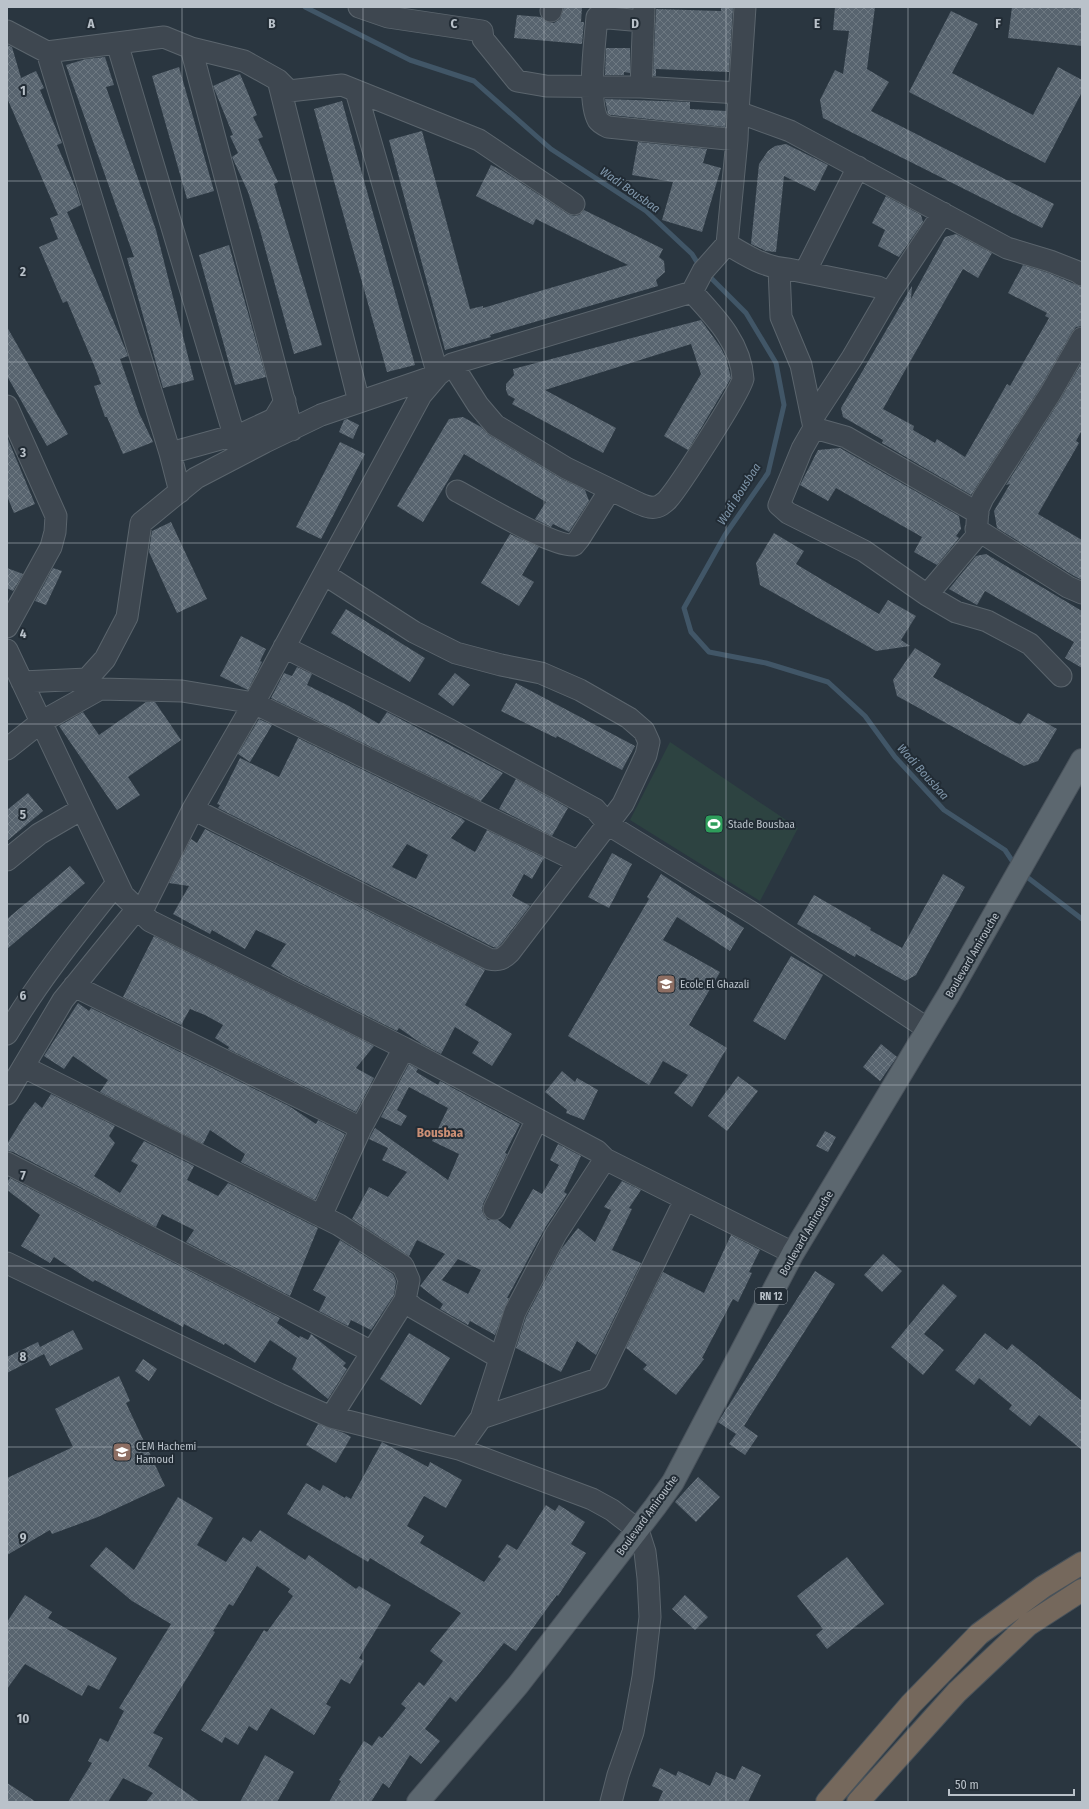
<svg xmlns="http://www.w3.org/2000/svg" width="1089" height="1809" viewBox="0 0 1089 1809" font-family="'Fira Sans Condensed',sans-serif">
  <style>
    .green { fill: #2d4341 }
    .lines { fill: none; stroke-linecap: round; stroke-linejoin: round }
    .stream { stroke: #415667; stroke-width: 5 }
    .building { fill: url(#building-cross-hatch); fill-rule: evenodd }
    .minor-casing { stroke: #5b656d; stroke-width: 23 }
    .major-casing { stroke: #4a535c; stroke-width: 24 }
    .highway-casing { stroke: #48525a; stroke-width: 24 }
    .minor { stroke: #3e4750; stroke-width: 21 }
    .major { stroke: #5c676f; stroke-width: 22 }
    .highway { stroke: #75685c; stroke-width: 22 }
    .grid { fill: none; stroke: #bac2ca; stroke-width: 1; stroke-opacity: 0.55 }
    .labels { text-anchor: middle; stroke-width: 4; stroke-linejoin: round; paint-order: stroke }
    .shield { fill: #222c35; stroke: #8c959d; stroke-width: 1 }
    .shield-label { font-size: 10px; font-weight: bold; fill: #bac2ca }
    .poi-label { font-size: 11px; fill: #bac2ca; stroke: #222c35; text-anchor: start }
    .street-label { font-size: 11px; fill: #bac2ca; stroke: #222c35 }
    .water-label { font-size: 12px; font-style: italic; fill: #7f96aa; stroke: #222c35 }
    .quarter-label { font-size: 13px; font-weight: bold; fill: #cb8f75; stroke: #222c35 }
    .grid-label { font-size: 13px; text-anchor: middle; font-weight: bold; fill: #bac2ca; stroke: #222c35; stroke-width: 4; stroke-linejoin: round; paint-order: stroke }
  </style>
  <defs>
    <pattern id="building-cross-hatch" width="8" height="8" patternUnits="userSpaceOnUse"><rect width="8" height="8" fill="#58646f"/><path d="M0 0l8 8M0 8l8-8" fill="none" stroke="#6e7982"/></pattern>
  </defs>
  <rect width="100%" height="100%" fill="#2a3640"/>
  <path class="green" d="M670,742l128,86 -38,73 -130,-81z"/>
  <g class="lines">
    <path class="stream" d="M305,7l105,53 64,21 77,68 95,62 46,43 8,13
      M707,274l39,39 30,50 8,42 -16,68 -43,62 -41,73 7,24 18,20 57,11 62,19 37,34 30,41 49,53 61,40 10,15
      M1023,874l59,45"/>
  </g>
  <path class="building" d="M564,7h18l-1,15h3l-2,22 -68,-6 3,-23 24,2 7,5 6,1 6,-4z
    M721,7h12l-4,65 -73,-3v7h-3l3,-67 65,2z
    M835,7h40l-8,62 22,13 -18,29 183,93 -12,24 -219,-110 -3,-18 15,-30 8,4 6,-43 -16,-1z
    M1012,7h70v39l-74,-8z
    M951,11l27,13 -26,49 81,42 25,-48 24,13v12l-37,71 -136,-71z
    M7,45l5,2 9,31 15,-7 8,17 -4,2 22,53 -5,2 19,44 5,16 -14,7 60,141 1,3 -8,3 19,54 14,29 -30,12 -16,-37h-2l-11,-31 7,-2 -7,-19 -27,-64 -4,2 -24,-56 19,-8 -8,-21 8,-3 -51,-117z
    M606,48h24v25l-6,-1v3h-19z
    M105,57l9,28 -8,2 50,143 38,150 -31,8 -36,-130 7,-1 -68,-192 20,-6z
    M179,67l35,124 -27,8 -35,-123z
    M240,74l17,41 -4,2 10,20 -5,2 20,43 -4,2 48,161 -28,9 -34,-124 -12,-38 -16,-35 6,-4 -8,-17 3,-1 -20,-49z
    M605,99l85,3v7l36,2 -1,16 -114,-12 -3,-1z
    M342,101l73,264 -28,7 -73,-263z
    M422,131l48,178 13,-3v2l145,-43 -92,-46 -3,6 -57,-29 15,-31 12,6 65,43 6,2 5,-1 5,-5 79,39 -4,8 5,4 1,11 -9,8 2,6 -168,49 1,2 -46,13 -56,-210z
    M638,142l69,7 -4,14 18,5 -19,64 -40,-12 11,-38 -41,-7z
    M786,144l42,21 -13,26 -31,-15 -8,76 -10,-1 -15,-7 8,-80 9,-13 7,-5z
    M886,196l35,19 2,7 -24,35 -21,-11 7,-16 -13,-7z
    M956,234l36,19 -14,25 -15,-9 -80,140 31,17 -1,4 22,13 2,-4 28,18 42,-73 3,2 39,-68 -4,-2 2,-3 -39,-20 15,-28 23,7 36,15v39l-6,1 -4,5 -32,56 -69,107 -89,-52 1,-3 -40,-23 -2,-9 71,-122 -1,13 34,-62z
    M229,245l37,132 -31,8 -36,-130z
    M701,320l20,28 5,10 5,20 -43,72 -24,-14 37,-62 -10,-30 -146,46 71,38 -13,25 -91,-49 3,-5 -7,-4 -2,-5v-6l8,-9 -1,-6z
    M7,327l61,107 -21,12 -40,-70z
    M1082,362v68l-6,11 3,2 -41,71 44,26v40l-8,-4 -77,-48 -3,-17 16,-27 -4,1 54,-85z
    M463,417l18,10 8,8 71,43 25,12 4,11 -20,31 -16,-8 -2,3 -16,-8 11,-17 -82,-48 -41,68 -26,-16 52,-87z
    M347,419l12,6 -6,14 -14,-7 5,-12z
    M7,437l28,67 -21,9 -7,-17z
    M340,442l25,12 -44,85 -25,-12z
    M840,448l119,68 2,13 -5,7 3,2 -22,27 -23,-13 8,-15 -86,-49 -8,13 -28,-16 18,-35z
    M171,522l36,77 -30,14 -28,-61 3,-21z
    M774,533l30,18 -8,13 83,50 9,-14 28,16 -15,24 9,6 -34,5 -116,-66 -4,-22z
    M510,534l29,13 -17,28 12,7 -15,24 -38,-23z
    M986,554l96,57v57l-17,-10 9,-16 -89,-51 -8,14 -28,-16 27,-33z
    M7,568l16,6 -10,17 -6,-3z
    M53,568l9,3 -16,34 -11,-4z
    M346,609l79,49 -15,24 -79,-49z
    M241,636l25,13 -6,12 2,1 -14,28 -28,-14z
    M915,648l26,16 -8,13 87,48 8,-12 29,16 -19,32 -14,5 -127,-70 -4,-16z
    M297,667l15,7 -5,11 42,21 30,18 8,-12 116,61 -22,28 -210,-103 13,-25 8,3z
    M455,673l15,12 -17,21 -15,-12z
    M516,683l119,63 -13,24 -65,-34 -1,2 -55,-27z
    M146,702h9l26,38 -53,37 12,18 -23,15 -58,-84 24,-14 16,23z
    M259,719l13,6 -22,37 -12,-8z
    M298,738l163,80 4,3 -14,17 24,14 12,-22 57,28 -12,21 -8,-5 -12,22 18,10 -29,38 -4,4 -4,-1 -275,-139 2,-3 -3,-1 23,-46 39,19zM407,844l21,11 -12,24 -24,-12z
    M516,779l52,29 -16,28 -53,-27z
    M28,793l15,18 -36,30v-31z
    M205,829l280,141 -20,35 47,29 -20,32 -20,-13 7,-11 -24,-15 -14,27 -19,-10 -23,-16 -2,3 -114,-57 -12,-8 15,-22 -30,-14 -11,19 -33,-19 -2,4 -37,-20 16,-28 -20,-3 22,-44 6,4z
    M612,853l20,11 -23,44 -21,-11z
    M70,866l15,17 -78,66v-30z
    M661,874l83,54 -14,23 -53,-34 -14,23 57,32 -31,53 38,23 -35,59 -18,-14 14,-18 -25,-14 -14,24 -81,-49 81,-137 -2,-2z
    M943,874l22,13 -49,88 -11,6 -49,-27 -1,3 -58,-33 17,-29 57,33 -1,2 32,18z
    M154,936l220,110 -18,22 18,10 -18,34 -128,-63 1,-2 -14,-9 8,-13 -18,-10 -15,-6 -9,16 -58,-28z
    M791,956l32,19 -38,65 -32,-19z
    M78,1003l11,8 2,-3 198,98 27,18 2,-4 27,14 -30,66 -74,-38 4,-8 -35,-24 -7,14 -103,-52 8,-12 -35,-24 -9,13 -20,-13z
    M881,1044l16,13 -17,24 -17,-14z
    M409,1064l9,5 -2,3 22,13 2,-4 80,43 -15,29 2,1 -24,50 -1,6 2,5 4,5h10l12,9 23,-40 9,5 17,-29 -9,-5 8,-16 23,12 -17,36 3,2 -22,34 -38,70h2l-14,37 -25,-14 -2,4 -28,-16 3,-5 -23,-18 25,-32 -28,-14 -8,16 -57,-37 17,-32 19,10 19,-25 -25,-12 6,-12 -19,-9 6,-11 73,52 11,-26 -27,-13 16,-33 -39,-21 -12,23 10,6 -6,10 -20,-9zM458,1259l23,11 -13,24 -26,-14z
    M562,1071l13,11 2,-4 21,12 -14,30 -18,-7 1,-3 -22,-18z
    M738,1076l20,15 -31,40 -19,-15z
    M51,1094l64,32 -6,10 6,7 -21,33 26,17 18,-28 -7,-4 13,-20 50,25 -7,14 31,16 10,-13 90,45 -28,68 -104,-54 8,-12 -32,-16 -6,13 -143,-75 -6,-1v-7l18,-29 10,-13 7,6z
    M825,1131l11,6 -8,15 -12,-6z
    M10,1178l270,140 -3,5 22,15 1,-2 8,4 3,-6 35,29 -3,3 4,3 -19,30 -36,-30 5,-11 -27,-18 -15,23 -30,-20 -1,2 -40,-21 -1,3 -88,-47 -2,2 -39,-25 -4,6 -29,-17 19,-31 -33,-25v-8z
    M622,1181l19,9 -12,18 3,1 -20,41 29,13 -45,92 -19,-14 -16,31 -45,-24 10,-31 36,-69 16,-20 17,14 16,-32 -7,-3z
    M731,1235l29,15 -11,22 3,1 -14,29 -5,-3 -31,59 2,1 -28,36 -33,-26 4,-4 -21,-17 37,-76 41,21z
    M340,1240l53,34 3,7 -2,14 -23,35 -20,-10 -3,6 -29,-15 7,-14 -13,-7z
    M883,1254l19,17 -20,21 -18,-17z
    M815,1271l20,13 -91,142 14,10 -13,19 -16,-11 7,-10 -18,-12z
    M943,1284l14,12 -33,38 20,16 -21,25 -32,-28z
    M73,1330l10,19 -33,17 -6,-12 -37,19v-16l31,-15 2,5z
    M409,1333l41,25 -29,47 -41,-26z
    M985,1333l22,17 5,-6 70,57v49l-43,-35 -9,11 -21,-17 3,-4 -33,-27 -5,7 -19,-15z
    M143,1359l14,10 -8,12 -14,-10z
    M119,1376l11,25 -4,2 39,83 -67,31 -46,17 -2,-4 -43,25v-77l66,-31 -18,-38z
    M318,1424l26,9 7,4 -15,26 -30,-18z
    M382,1442l46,25 2,-5 32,18 -16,28 -22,-12 -17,30 17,10 -4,7 64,39 17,-23 -3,-2 9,-13 10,6 29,-45 9,6 4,-6 26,17 -14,22 15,9 -28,43 -1,-1 -41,56 -12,-8 -48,59 -6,-5 -25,32 15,12 -19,23 -11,-9 -21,33 -6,-5 -12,19h-42l12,-21 -2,-1 25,-39 8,5 7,-10 3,2 24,-30 -5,-4 18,-22 5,4 19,-25 -13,-10 31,-38 -91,-55 -2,4 -81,-48 19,-31 14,8 3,-6 22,13 1,-2 5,3z
    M698,1477l22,20 -24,25 -21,-20z
    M178,1497l35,21 -16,27 29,17 17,-25 8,5 9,-12 45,30 4,-5 47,34 3,-3 32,19 -32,53 5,3 -14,23 -9,-5 -15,25 5,3 -17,28 -43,-27 -14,23 -8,-5 -11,19 -13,-8 -3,6 -21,-13 63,-100 3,2 26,-36 -5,-4 2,-3 -33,-23 -24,40 -4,-2 -16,27 2,1 -10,17 -52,84 10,5 -15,28 52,36h-54l7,-9 -30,-15 -15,24h-40l24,-39 -4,-2 12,-23 8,4 16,-31 -5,-3 52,-84 -39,-23 -42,-35 16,-19 28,23z
    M847,1557l37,47 -57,45 -11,-14 7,-6 -26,-33z
    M25,1595l27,17 -4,6 69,40 -18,32 -11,-5 -6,11 -57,-32 -18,25v-67z
    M685,1595l23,22 -13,13 -23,-21z
    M265,1755l29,17 -17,30h-37z
    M742,1766l19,9 -13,27h-90l5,-11 -11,-5 8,-18 16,8 2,-5 32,15 6,-14 19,8z
    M7,1783l5,3 24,16h-29z"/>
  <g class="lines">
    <g class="minor-casing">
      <path id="minor" d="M359,7l29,10 94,14 1,8 34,42 29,5 95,1
        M745,7l-7,105 52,19 217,117 43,13 28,11 4,3
        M644,8l-3,79 98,6
        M551,11l1,-4
        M643,21l-46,-4c-2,23 -10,84 1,103 2,3 6,5 10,7l129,13
        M7,31l40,21 117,-15 27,11 53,13 34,19 11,11 53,-6 137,55 95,64
        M117,43l123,412
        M191,48l101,382
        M47,52l123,401 10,39
        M278,80l81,322
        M727,244c18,11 39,24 61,25l90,18 12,6
        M779,269l2,48 20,48 13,63 -12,21 -23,56 9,8 76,38 63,44 29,17 31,9 43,23 31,32
        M805,272l53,-105
        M452,364l26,41 17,20 71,43 72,35c7,3 15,7 23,2 2,-2 5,-3 7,-6 10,-11 75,-111 75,-120 -2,-36 -28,-62 -51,-87
        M7,406l49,110 -1,16 -4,15 -44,80
        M812,419l40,-61 38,-65 53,-80
        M814,428l32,9 132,76
        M170,453l76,-21 28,-13 11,-18
        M457,491c23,12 95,56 117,54l5,-6 31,-49
        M976,529l92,58 14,6
        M927,595l49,-58 2,-28 5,-11 67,-104 32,-56
        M284,647l166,83 145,79 14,16 145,89 174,115
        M7,650l116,245 27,26 254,127 193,103 8,8 188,94
        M22,682l65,-3 18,-20 22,-42 14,-94 55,-45 69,-36 56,-27 117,-40 -82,-284
        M7,749l34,-27 59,-33 82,2 72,12 325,159
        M193,809l296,150c10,2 14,0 21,-7l113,-148 23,-49 3,-13 -5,-11 -15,-13 -49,-28 -39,-17 -40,-8 -45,-12 -42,-21 -90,-58
        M7,860l32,-26 43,-25
        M141,913l52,-104 61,-106 167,-308 17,-20 14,-11 240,-72 11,-21 24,-27 10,-104 1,-28
        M74,986l287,142
        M7,1034c32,-54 71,-102 110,-151
        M24,1067l315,158 64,41 6,14 -4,20 9,8 86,50
        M7,1094l56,-94 73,-90
        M7,1163l365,189
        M494,1209l43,-90
        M321,1216l40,-88 43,-80
        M7,1263l272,131 52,23 128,32 133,50 20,11 26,20 7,22 3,26 2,39 -7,60 -10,55 -15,43 -7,27
        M331,1417l74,-117
        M481,1418l34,-106 41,-78 49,-75
        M459,1449l22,-31 117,-39 87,-179"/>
    </g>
    <g class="major-casing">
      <path id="major" d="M418,1802l100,-117 137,-178 18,-25 120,-229 156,-259 133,-234"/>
    </g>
    <g class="highway-casing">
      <path id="highway" d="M827,1802l84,-98 68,-70 64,-47 39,-24
        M858,1802l99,-110 71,-67 54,-35"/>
    </g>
    <use href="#minor" class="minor"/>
    <use href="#major" class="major"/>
    <use href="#highway" class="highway"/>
  </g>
  <path class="grid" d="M182,7v1795M363,7v1795M544,7v1795M726,7v1795M908,7v1795M7,181h1075M7,362h1075M7,543h1075M7,724h1075M7,904h1075M7,1085h1075M7,1266h1075M7,1447h1075M7,1628h1075"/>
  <defs>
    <g id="stadium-square" transform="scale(1)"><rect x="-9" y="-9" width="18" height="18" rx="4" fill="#2e9e5b" stroke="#222c35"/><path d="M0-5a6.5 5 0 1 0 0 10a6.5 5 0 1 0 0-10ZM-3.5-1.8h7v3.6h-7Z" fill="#fff"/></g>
    <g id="school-square" transform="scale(1)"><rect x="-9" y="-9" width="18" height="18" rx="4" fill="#8d6e63" stroke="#222c35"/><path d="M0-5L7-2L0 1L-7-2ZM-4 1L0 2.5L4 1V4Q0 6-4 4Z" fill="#fff"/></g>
  </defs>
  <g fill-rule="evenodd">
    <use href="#stadium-square" x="714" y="824"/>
    <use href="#school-square" x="666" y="984"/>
    <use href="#school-square" x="122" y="1452"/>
  </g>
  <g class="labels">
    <rect class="shield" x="755" y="1288" width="32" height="16" rx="3"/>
    <g class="shield-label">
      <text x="771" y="1300">RN 12</text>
    </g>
    <g class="poi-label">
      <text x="728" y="828">Stade Bousbaa</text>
      <text x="680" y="988">Ecole El Ghazali</text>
      <text x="136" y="1450">CEM Hachemi<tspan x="136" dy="13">Hamoud</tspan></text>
    </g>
    <g class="street-label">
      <text transform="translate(972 955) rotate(-60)" y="4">Boulevard Amirouche</text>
      <text transform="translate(806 1233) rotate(-60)" y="4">Boulevard Amirouche</text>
      <text transform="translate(647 1515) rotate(-54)" y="4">Boulevard Amirouche</text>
    </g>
    <g class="water-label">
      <text transform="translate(630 190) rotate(35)" y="4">Wadi Bousbaa</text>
      <text transform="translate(739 494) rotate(-58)" y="4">Wadi Bousbaa</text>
      <text transform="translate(923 772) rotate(48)" y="4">Wadi Bousbaa</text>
    </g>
    <g class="quarter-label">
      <text x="440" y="1137">Bousbaa</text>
    </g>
  </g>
  <g class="grid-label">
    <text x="91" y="28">A</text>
    <text x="272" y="28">B</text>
    <text x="454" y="28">C</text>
    <text x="635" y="28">D</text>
    <text x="817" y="28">E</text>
    <text x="998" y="28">F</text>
    <text x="23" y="95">1</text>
    <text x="23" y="276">2</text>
    <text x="23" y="457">3</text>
    <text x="23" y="638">4</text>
    <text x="23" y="819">5</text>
    <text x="23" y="1000">6</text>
    <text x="23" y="1180">7</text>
    <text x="23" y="1361">8</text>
    <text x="23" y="1542">9</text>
    <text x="23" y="1723">10</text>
  </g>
  <rect width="1089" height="1809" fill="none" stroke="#bac2ca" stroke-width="16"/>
  <path d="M949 1789v6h125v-6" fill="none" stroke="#bac2ca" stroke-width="2"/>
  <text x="955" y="1789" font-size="12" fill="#bac2ca" stroke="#222c35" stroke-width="3" paint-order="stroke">50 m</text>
</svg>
